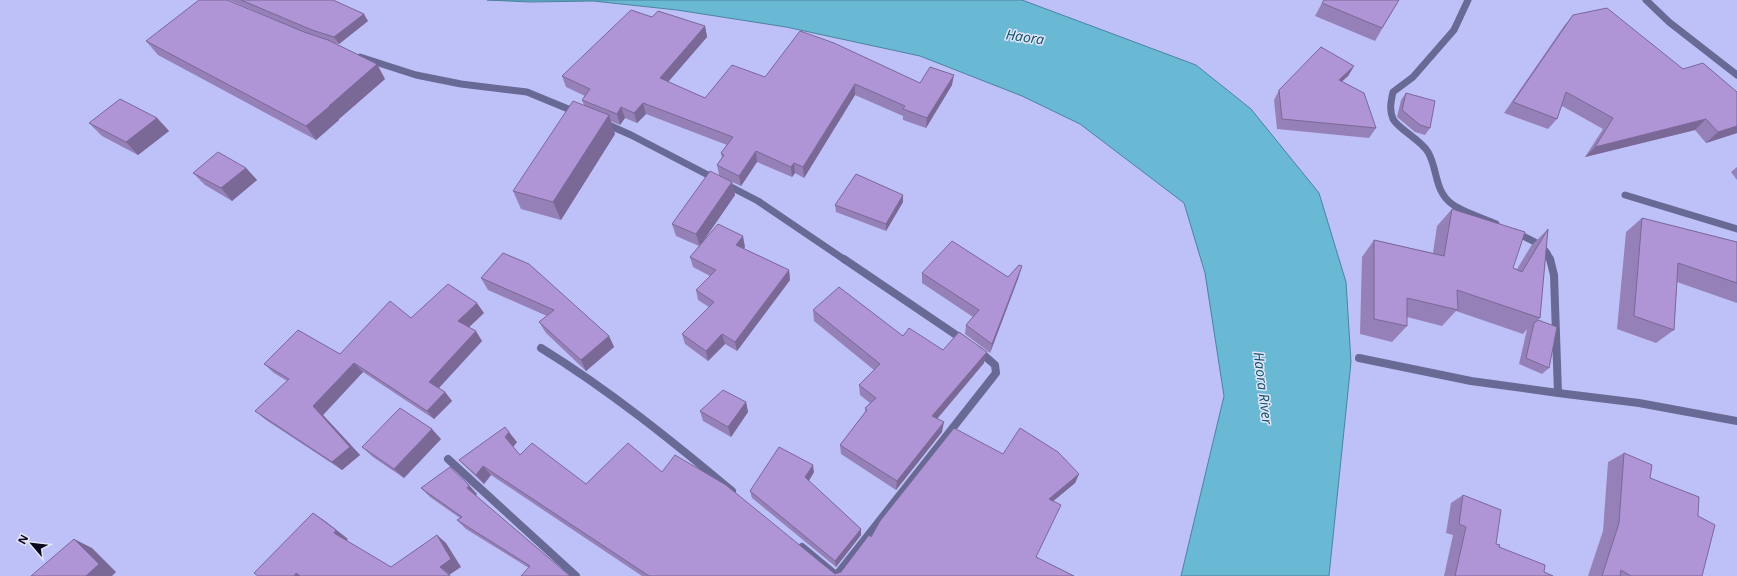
<svg xmlns="http://www.w3.org/2000/svg" width="1737" height="576" viewBox="0 0 1737 576" font-family="'Noto Sans',sans-serif">
  <style>
    .water { fill: #69b8d4; stroke: #4c839e }
    .lines { fill: none; stroke-linecap: round; stroke-linejoin: round }
    .street-far1 { stroke: #686994; stroke-width: 7 }
    .street { stroke: #686994; stroke-width: 8 }
    .wall { fill: #9680b8 }
    .shaded-wall { fill: #7a6896 }
    .building { fill: #af95d6; stroke: #7a6896 }
    .labels { text-anchor: middle; stroke-width: 3; stroke-linejoin: round; paint-order: stroke }
    .water-label { font-size: 14px; font-style: italic; fill: #16576b; stroke: #e3e5fb }
  </style>
  <rect width="100%" height="100%" fill="#bec1f8"/>
  <path class="water" d="M487,0h535l174,65 55,44 68,84 27,89 5,80 -22,214h-148l43,-180 -19,-123 -21,-70 -104,-79 -58,-28 -102,-40 -134,-29 -109,-17 -84,-9 -63,1z"/>
  <g class="lines">
    <path class="street-far1" d="M1468,0l-14,30 -41,47 -20,15c-2,9 -4,18 0,27 4,9 28,21 35,33 10,17 6,39 24,52 11,8 31,14 44,20
      M1646,0l23,22 68,53
      M360,57l56,18 45,9 66,8 51,21
      M604,123l27,12 127,66 87,59
      M1625,195l112,34
      M1514,232c14,7 32,12 36,28"/>
    <path class="street" d="M844,259l121,82
      M1550,259l4,16 4,118 81,10 98,18
      M541,348c68,42 130,92 191,143
      M1359,358l112,23 87,12
      M448,459l128,117
      M802,547l35,29
      M836,576l160,-203 -1,-8 -17,-15"/>
  </g>
  <path class="wall" d="M229,0h104l35,21 -29,23 -6,-1 52,36 -46,40v1l-23,20 -158,-85 -12,-14 158,-9 4,2z
    M1399,0l-24,41 -60,-25 7,-13z
    M1573,15l110,54 54,23v41l-31,10 -11,-13 -110,27 18,-28 -41,-23 -5,13 -9,10 -44,-16 60,-87z
    M652,17l53,9 2,11 -39,45 37,16 60,-21 155,6 32,2 -26,43 -23,-8v-4l-48,-21 -51,83 -9,-5 -3,4 -35,-15 -16,24 -9,-4 3,13 -34,49 44,3 -2,1 46,22 1,10 -53,71 -12,-7 -17,17 -23,-17 -3,-10 27,-27 -11,-7 -2,-10 14,-14 -17,-9 -3,-10 9,-11 -23,-10 -4,-12 47,-49 -2,-10 5,-7 -1,-5 6,-8 -81,-31 -9,9 -12,-5 -5,7 -10,-4 5,13 -54,86 -40,-11 -8,-18 71,-86 -2,-5 3,-4 -19,-9 -4,-11z
    M1354,66l-6,10 -6,5 34,47 -7,10 -92,-9 -3,-29 5,-10z
    M1406,93l24,35 -5,7 -10,-3 -18,-15 4,-17z
    M157,118l12,13 -31,24 -36,-19 -13,-13z
    M1737,167v13l-6,-8z
    M246,168l11,12 -25,21 -27,-16 -12,-12z
    M903,202l-17,29 -50,-19 -1,-7z
    M1452,209l61,59 4,1 14,-23 17,-17 -8,89 -2,2 11,48 -7,6 -23,-10 8,-35 -4,5 -67,-23 -14,15 -35,-9v9l-15,16 -32,-8 2,-77 12,-17 59,13 4,-27z
    M1642,218l95,24v61l-60,-21 -3,48 -18,13 -39,-14 9,-97z
    M503,253l106,83 5,11 -28,24 -40,-38 -7,-11 8,-6 -59,-26 -7,-12z
    M922,273l86,4 11,-1 -29,77 -25,-19 1,-9 7,-8 -51,-34z
    M813,310l90,26 40,14 41,13 -47,56 5,13 -46,58 -55,-36 -1,-9 25,-33v-4l5,-5 -10,-8 -1,-10 15,-15 -60,-49z
    M484,313l-15,14 13,14 -43,47 6,4 7,9 -18,18 -71,-47 -40,43 37,40 -18,15 -76,-50 -11,-9 32,-30 -13,-8 -10,-9 76,-10z
    M746,402l2,10 -17,25 -28,-16 -3,-10z
    M441,439l-37,39 -31,-21 -11,-10z
    M517,442l-4,5 7,8 66,29 76,-12 173,102 6,-2 30,-35 132,-83 76,20 -4,9 -22,18 -17,56 38,19h-432l-151,-101 -7,9 -16,-15 -9,-9z
    M1624,453l26,25 48,38 4,60h-114l15,-45 5,-69z
    M814,472l-5,9 52,48v6l-25,32 -84,-69 -2,-7z
    M421,488l56,6 -1,2 94,80 -41,-8 -63,-39 -9,-9 3,-2 -30,-21z
    M1463,495l33,49 3,3 45,25 9,4h-109l9,-41 -7,-2 5,-30z"/>
  <path class="shaded-wall" d="M364,14l4,7 -29,23 -5,-7z
    M705,26l2,11 -45,52 -2,-11z
    M377,64l8,15 -46,40v1l-23,20 -10,-14 23,-20z
    M1354,66l-6,10 -15,14 6,-10z
    M954,75l-2,10 -26,43 1,-10z
    M855,84v11l-51,83 -1,-11z
    M643,103l3,11 -9,9 -3,-10z
    M621,107l4,11 -5,7 -3,-11z
    M609,115l6,19 -54,86 -8,-18z
    M157,118l12,13 -31,24 -12,-13z
    M1706,119l-11,11 -110,27 10,-10z
    M1737,126v7l-31,10 12,-11z
    M756,151l1,11 -16,24 -2,-10z
    M794,163l1,10 -3,4 -1,-10z
    M246,168l11,12 -25,21 -11,-13z
    M732,182l3,13 -35,51 -4,-12z
    M903,195v7l-17,29v-7z
    M743,236l2,11 -7,8 -2,-10z
    M1022,266l-3,10 -29,77 2,-9z
    M789,270l1,10 -53,71 -2,-9z
    M477,303l7,10 -19,18 -7,-10z
    M476,331l6,10 -46,50 -7,-9z
    M722,334l3,10 -17,17 -2,-10z
    M609,336l5,11 -28,24 -5,-11z
    M987,352l-3,11 -53,63 1,-10z
    M354,363l9,9 -40,43 37,40 -18,15 -10,-8 -19,-56z
    M445,392l7,9 -18,18 -7,-8z
    M746,402l2,10 -17,25 -3,-10z
    M944,422l-2,10 -46,58 1,-9z
    M432,429l9,10 -37,39 -10,-9z
    M509,432l8,10 -4,5 -8,-10z
    M813,465l1,7 -8,13 -1,-8z
    M483,466l8,9 -7,9 -8,-9z
    M1079,474l-4,9 -30,25 4,-9z
    M469,485l8,9 -2,2 -8,-8z
    M313,513l12,8 23,18 -3,3 -11,-9z
    M861,529v6l-25,32 -1,-6z
    M437,535l9,8 15,24 -12,8 2,1 -11,-9z
    M74,539l18,9 24,24 -4,4h-26z
    M296,573l5,3h-7z"/>
  <path class="building" d="M199,0h28l77,32 24,8 49,24 -48,42h1l-24,20 -160,-85z
    M241,0h92l31,14 -30,23 -22,-7z
    M1324,0h75l-17,28 -60,-25z
    M1607,8l76,61 20,-6 34,29v34l-19,6 -12,-13 -111,28 18,-29 -47,-26 -9,27 -44,-17 60,-87z
    M631,10l21,7 6,-6 47,15 -45,52 45,20 27,-33 33,12 35,-46 34,12 86,40 10,-16 24,8 -27,43 -24,-9 2,-3 -50,-22 -52,83 -9,-4 -3,4 -35,-16 -17,25 -22,-11 7,-10 -3,-2 12,-16 -90,-34 -9,10 -13,-6 -4,7 -35,-14 8,-11 -28,-13z
    M1321,47l33,19 -15,14 25,13 12,35 -94,-9 -3,-29z
    M1406,93l29,8 -5,27 -10,-3 -18,-15z
    M120,99l37,19 -31,24 -37,-19z
    M573,101l36,14 -56,87 -40,-11z
    M218,152l28,16 -25,20 -28,-15z
    M710,171l22,11 -36,52 -24,-10z
    M856,174l47,21 -17,29 -51,-19z
    M1452,209l73,23 -12,36 9,4 26,-43 -8,89 -83,-28 1,20 -51,-12v28l-33,-7v-79l70,16z
    M1642,218l95,24v41l-59,-20 -4,67 -40,-14z
    M718,224l25,12 -7,9 53,25 -54,72 -13,-8 -16,17 -24,-17 32,-32 -18,-12 20,-20 -26,-13z
    M952,241l56,36 11,-12 3,1 -30,78 -26,-19 13,-15 -57,-37z
    M503,253l26,11 80,72 -28,24 -42,-38 15,-12 -73,-32z
    M448,284l29,19 -19,18 18,10 -47,51 16,10 -18,19 -73,-48 -41,43 37,41 -18,15 -77,-51 34,-32 -25,-15 34,-34 42,24 50,-53 21,17z
    M839,287l64,49 6,-8 34,22 16,-18 28,20 -55,64 12,6 -47,59 -57,-36 27,-35 -2,-2 11,-10 -17,-13 21,-21 -67,-54z
    M1538,320l19,7 -8,41 -23,-10 8,-35z
    M723,390l23,12 -18,25 -28,-16z
    M400,408l32,21 -38,40 -32,-22z
    M505,427l4,5 -4,5 15,18 12,-12 54,41 42,-41 34,29 13,-17 51,30 109,89 6,-2 28,-37 2,2 9,-16 74,-93 49,26 17,-26 38,24 21,22 -30,25 12,6 -25,52 38,19h-425l-166,-110 -7,9 -17,-15z
    M779,447l34,18 -8,12 56,52 -26,32 -85,-70z
    M1624,453l28,12 -2,13 49,19 -1,19 17,9 -13,51h-71l-10,-6 -1,6h-18l17,-53z
    M450,467l19,18 -2,3 103,88h-49l9,-10 -73,-46 5,-3 -41,-29z
    M1463,495l38,15 -5,34 4,1 -1,2 46,18 -1,7 9,4h-98l11,-49 -7,-3z
    M313,513l23,17 -2,3 57,34 46,-32 14,24 -11,8 10,9h-150l-4,-3 -2,3h-36l-4,-3z
    M74,539l25,25 -13,12h-55z"/>
  <g class="labels">
    <g class="water-label">
      <text transform="translate(1025 37) rotate(8)" y="5">Haora</text>
      <text transform="translate(1263 388) rotate(83)" y="5">Haora River</text>
    </g>
  </g>
  <g transform="translate(32 544) rotate(298)" stroke="#e3e5fb" stroke-width="3" paint-order="stroke">
  <path d="M0-3L7 15L0 10L-7 15Z" fill="#0a0820"/>
  <text y="-6" font-size="11" font-weight="bold" text-anchor="middle" fill="#0a0820">N</text>
  </g>
</svg>
